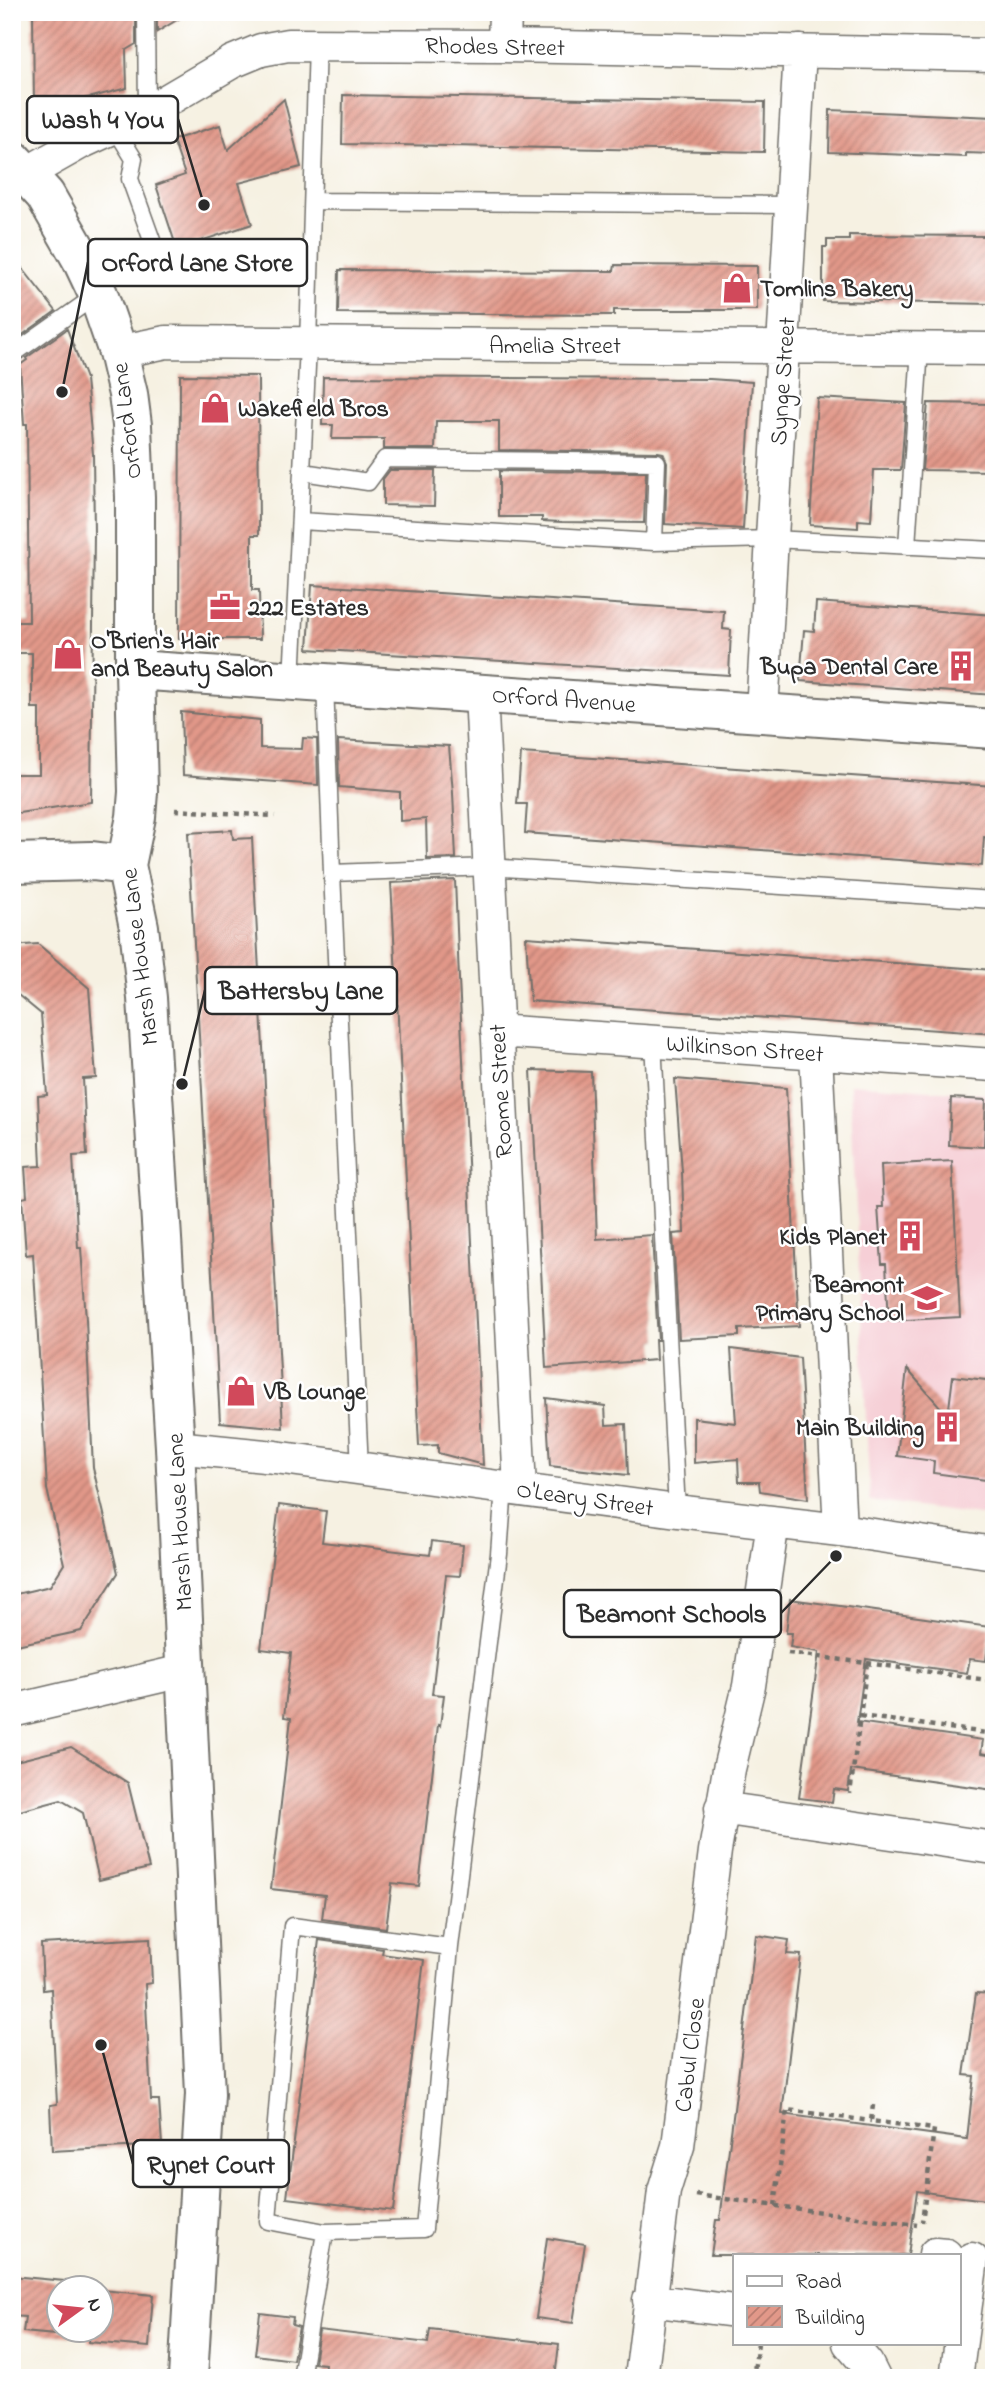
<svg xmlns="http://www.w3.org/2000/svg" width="1006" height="2390" viewBox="0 0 1006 2390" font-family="'Indie Flower',sans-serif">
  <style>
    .built { fill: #f6cfd6 }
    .building { fill: url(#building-hatch) }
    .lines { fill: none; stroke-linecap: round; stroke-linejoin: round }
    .service-casing { stroke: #72706b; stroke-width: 19 }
    .minor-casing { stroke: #72706b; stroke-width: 35 }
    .tertiary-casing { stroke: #72706b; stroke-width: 42 }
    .path { stroke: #72706b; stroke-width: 4.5; stroke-dasharray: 5 5; stroke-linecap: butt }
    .service { stroke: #fff; stroke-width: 16 }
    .minor { stroke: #fff; stroke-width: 32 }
    .tertiary { stroke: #fff; stroke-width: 38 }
    .labels { text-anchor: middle; stroke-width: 5; stroke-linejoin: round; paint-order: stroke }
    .street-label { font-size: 24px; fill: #2b2b2b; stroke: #fff }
    .poi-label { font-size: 24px; font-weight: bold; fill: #2b2b2b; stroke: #fff; text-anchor: start }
    .leader { fill: none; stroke: #2b2b2b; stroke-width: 2.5 }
    .callout-dot { fill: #2b2b2b; stroke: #fff; stroke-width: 2.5 }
    .callout { fill: #fff; stroke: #2b2b2b; stroke-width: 2.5 }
    .callout-label { font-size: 26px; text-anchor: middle; font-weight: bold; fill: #2b2b2b }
  </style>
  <defs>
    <pattern id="building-hatch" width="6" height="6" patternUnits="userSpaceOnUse" patternTransform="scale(1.75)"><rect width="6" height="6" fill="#e29889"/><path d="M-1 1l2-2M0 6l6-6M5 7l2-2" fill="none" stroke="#b77c70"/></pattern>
  </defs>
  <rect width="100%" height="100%" fill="#fff"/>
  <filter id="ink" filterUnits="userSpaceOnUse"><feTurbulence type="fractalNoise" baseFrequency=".0143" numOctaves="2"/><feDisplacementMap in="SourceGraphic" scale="14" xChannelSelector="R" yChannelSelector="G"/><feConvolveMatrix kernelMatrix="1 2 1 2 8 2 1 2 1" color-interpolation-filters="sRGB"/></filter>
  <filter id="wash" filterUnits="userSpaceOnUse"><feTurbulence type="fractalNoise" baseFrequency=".00686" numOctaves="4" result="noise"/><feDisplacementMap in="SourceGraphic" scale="28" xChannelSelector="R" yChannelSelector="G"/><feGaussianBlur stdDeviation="1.57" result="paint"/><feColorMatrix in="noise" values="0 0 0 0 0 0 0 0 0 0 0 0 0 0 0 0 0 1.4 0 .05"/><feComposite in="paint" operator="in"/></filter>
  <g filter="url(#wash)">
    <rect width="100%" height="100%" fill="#f6f1e2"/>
    <path class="built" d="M850,1084l144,11v422l-124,-16z"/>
    <g id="blocks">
      <path class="building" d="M33,12h103v32l-10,6 1,38 -70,18 -23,2z
        M157,12h33l-33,20z
        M343,95l422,7 -1,50 -422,-8z
        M284,99l17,68 -62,16 13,41 -75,25 -21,-64 29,-10 -12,-35 47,-15 8,25z
        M830,110l164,7v37l-28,-1v4l-137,-5z
        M849,235l136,1v14h8v54l-170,-3v-54h4v-7h22z
        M12,255l44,56 -42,30 -2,-2z
        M615,265l142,1v44h-143v5l-276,-2 1,-43 275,1z
        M67,329l19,50 7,75 1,79 -3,269 -79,12v-40h27v-66h-7v-55h-15v-31h12l-2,-198h-3l-4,-59 7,-5 -1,-2z
        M180,375l78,1 1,159h-7v55h7l1,49h-81z
        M323,377l387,2 42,3 -9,147 -78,-5 2,-62 -4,-9 -5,-1 -159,-2v-29h-63l-1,28h-51v-10h-52l1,-14h-11z
        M817,398l89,5 -5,67h-27l-3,51 -13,-1v8l-48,-3z
        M928,403l66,1v67l-72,-1z
        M390,470h45l-1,36 -51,-1v-26z
        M499,471l147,1 -2,51 -82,-1 -20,-1v-4h-43z
        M312,585l412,26 -1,18 8,1 -2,45 -421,-26z
        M816,602l178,13v80l-194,-14 4,-51 10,1z
        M181,712l79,8v28l42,1 1,-11 14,1 1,46 -135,-10z
        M338,740l111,6 4,47 3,65 -29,1 -1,-40 -26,2v-29l-61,-5z
        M521,753l473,33v52l-10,-1 -2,29 -457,-33 2,-29h-10z
        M232,830l1,9 19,-1 31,590 -63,-6 -32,-589z
        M455,880l4,99 24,486 -45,-12v-8l-19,1 -26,-529 -2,-34z
        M526,937l468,33v64l-464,-33z
        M38,944l51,44 7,90 -13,1 4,76 -14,1 5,92h3l5,72 7,148 25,105 -37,58 -69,15v-51l38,-9 14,-22 -17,-75 -14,-235 -7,1 -4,-57 5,-1 -2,-30 16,-1 -3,-70 9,-1 -6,-81 -29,-24v-44z
        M531,1070l60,2 6,167 55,-4 6,105h-3l1,20 -110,8z
        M675,1079l111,9 13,238 -60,3v7l-60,3 -6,-105 11,-1 -2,-61z
        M951,1098l35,2 -2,47 -35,-2z
        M952,1161l8,156 -71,4 -3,-57h-4l-4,-57h5l-2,-42z
        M731,1349l69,9 8,141 -48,-8 -1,-9h-20l-1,-23 -44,4v-45l42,5z
        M907,1369l41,47 5,-40 41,5v100l-61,-8 1,-12 -37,-5z
        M546,1398l59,8 1,19 20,-1 2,51 -78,-9z
        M279,1505l47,6 -4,31 108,13 2,-14 31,4 -3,31 -14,-1 -14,119 12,1 -4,31 -2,-1 -19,161 -27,-3 -6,45 -64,-9 3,-24 -54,-6 20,-171 -7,-1 7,-64 -30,-4z
        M790,1599l200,28 -4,34 -16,-2 -3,14 -101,-14 -9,63 126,18 -2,13 13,2v35l-143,-20 -3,21 -14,-2 -2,13 -33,-4 20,-146 -29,-5 2,-14h-6z
        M71,1747l57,36 21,85 -50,12 -16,-67 -22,-13 -49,13v-51z
        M756,1935l33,5 -2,14 14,1 -19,159 185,25 7,-63 -10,-1 12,-82 18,1v207l-77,-10 -9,64h-197l5,-35h4z
        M150,1938l2,45 -7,1 6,116h8l3,45 -110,6 -2,-46 7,-1 -6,-115 -8,1 -2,-46z
        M319,1940l64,9 -1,5 42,6 -31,251 -106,-13z
        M547,2238l38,6 -12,79 -37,-5z
        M12,2276l73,7 -1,5h-24v42h42v-40l51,5 -4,52 -61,-5v-4l-65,-6 2,-15 -13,-1z
        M260,2313l33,4 -1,8 7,2 -6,33 -38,-5z
        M430,2329l129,15 -4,34h-231l1,-14 -11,-1 5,-33 109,13z"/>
    </g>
  </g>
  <g filter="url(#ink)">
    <use href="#blocks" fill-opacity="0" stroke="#72706b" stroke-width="2"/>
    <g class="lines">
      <g class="service-casing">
        <path id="service" d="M146,12l1,100
          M115,128l19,31 -4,20 33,92
          M313,201l479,4
          M12,355l86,-61
          M303,472l65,10 17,-23 272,3 -3,80
          M300,521l354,21 118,-3 222,11
          M907,546l13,-198
          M292,681l16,-336 9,-302
          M325,683l7,190 28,595
          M332,873l157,-6 505,33
          M653,1041l24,470
          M325,2232l-57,-11 24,-295 158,21
          M301,2378l24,-146 99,-3 26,-282 49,-393 5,-67"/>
      </g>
      <g class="minor-casing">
        <path id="minor" d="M504,46l1,-34
          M27,173l53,-30 67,-31 85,-50 29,-12 27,-5 216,1 490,9
          M118,352l48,-10 828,7
          M481,693l39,796
          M762,712l38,-661
          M497,1031l497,34
          M816,1053l24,477
          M175,1447l100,10 402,54 163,19 154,23
          M12,1711l175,-41
          M721,1808l273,40
          M935,2254l11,1
          M649,2300l86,11
          M849,2343l18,21 7,14
          M641,2378l23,-187 14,-45 37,-295 14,-82 20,-83 24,-164
          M956,2378l16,-119"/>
      </g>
      <g class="tertiary-casing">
        <path id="tertiary" d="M12,159l33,36 36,63 17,36 20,58 10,42 4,31 3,72v173l3,122 -2,25 -10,48 13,62 8,71 28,449 30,647 -17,284
          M135,670l859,59
          M12,863l80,-2 34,4"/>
      </g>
      <path class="path" d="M175,810l100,6
        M788,1653l79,10 -17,131
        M867,1663l127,18
        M860,1716l134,18
        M873,2105l-2,16 63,8 -12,93
        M696,2195l221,30
        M775,2206l12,-96 84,11
        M753,2378l5,-35"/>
      <use href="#service" class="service"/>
      <use href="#minor" class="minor"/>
      <use href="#tertiary" class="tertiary"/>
    </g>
  </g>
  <defs>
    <g id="shop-bare" transform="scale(2.415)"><path d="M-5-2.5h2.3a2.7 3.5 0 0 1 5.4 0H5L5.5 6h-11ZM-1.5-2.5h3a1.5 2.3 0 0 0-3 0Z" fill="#d1495b" stroke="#fff" stroke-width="2.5" paint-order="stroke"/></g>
    <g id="office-bare" transform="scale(2.415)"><path d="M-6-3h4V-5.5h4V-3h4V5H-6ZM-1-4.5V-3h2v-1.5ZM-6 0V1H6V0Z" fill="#d1495b" stroke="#fff" stroke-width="2.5" paint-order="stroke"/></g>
    <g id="building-bare" transform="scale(2.415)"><path d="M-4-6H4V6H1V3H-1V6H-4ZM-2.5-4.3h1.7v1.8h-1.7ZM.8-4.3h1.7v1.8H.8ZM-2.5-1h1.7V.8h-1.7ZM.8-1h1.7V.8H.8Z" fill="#d1495b" stroke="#fff" stroke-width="2.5" paint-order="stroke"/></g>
    <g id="school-bare" transform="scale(2.415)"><path d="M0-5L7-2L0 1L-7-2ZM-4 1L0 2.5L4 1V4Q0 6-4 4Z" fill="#d1495b" stroke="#fff" stroke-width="2.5" paint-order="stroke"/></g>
  </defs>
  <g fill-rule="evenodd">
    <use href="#shop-bare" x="737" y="288"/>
    <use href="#shop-bare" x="215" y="408"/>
    <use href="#office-bare" x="225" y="607"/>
    <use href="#shop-bare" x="68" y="654"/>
    <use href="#building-bare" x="961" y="666"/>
    <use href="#building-bare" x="910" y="1236"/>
    <use href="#school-bare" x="927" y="1298"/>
    <use href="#shop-bare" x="241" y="1391"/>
    <use href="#building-bare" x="947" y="1427"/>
  </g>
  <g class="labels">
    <g class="street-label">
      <text transform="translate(495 46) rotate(1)" y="8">Rhodes Street</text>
      <text x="555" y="353">Amelia Street</text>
      <text transform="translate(782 381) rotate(-86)" y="8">Synge Street</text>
      <text transform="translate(126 421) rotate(-97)" y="8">Orford Lane</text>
      <text transform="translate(564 699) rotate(4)" y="8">Orford Avenue</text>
      <text transform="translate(139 957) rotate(-97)" y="8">Marsh House Lane</text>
      <text transform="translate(745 1048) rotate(4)" y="8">Wilkinson Street</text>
      <text transform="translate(500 1091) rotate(-93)" y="8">Roome Street</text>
      <text transform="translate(585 1498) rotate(8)" y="8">O'Leary Street</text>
      <text transform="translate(179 1522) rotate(-93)" y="8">Marsh House Lane</text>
      <text transform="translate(689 2055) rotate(-83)" y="8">Cabul Close</text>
    </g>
    <g class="poi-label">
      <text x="760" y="296">Tomlins Bakery</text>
      <text x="238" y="416">Wakefield Bros</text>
      <text x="248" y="615">222 Estates</text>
      <text x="91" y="648">O'Brien's Hair<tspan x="91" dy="28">and Beauty Salon</tspan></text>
      <text x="938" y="674" text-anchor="end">Bupa Dental Care</text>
      <text x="887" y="1244" text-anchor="end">Kids Planet</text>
      <text x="904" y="1292" text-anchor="end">Beamont<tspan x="904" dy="28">Primary School</tspan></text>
      <text x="264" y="1399">VB Lounge</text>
      <text x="924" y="1435" text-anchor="end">Main Building</text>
    </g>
  </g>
  <path class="leader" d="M204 205L178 119M62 392L88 262M182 1084L205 990M836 1556L781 1613M101 2045L133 2164"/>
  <g class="callout-dot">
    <circle cx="204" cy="205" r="7"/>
    <circle cx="62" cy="392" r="7"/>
    <circle cx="182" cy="1084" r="7"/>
    <circle cx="836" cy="1556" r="7"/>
    <circle cx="101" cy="2045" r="7"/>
  </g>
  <g class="callout">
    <rect x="27" y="96" width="151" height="47" rx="7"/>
    <rect x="88" y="239" width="219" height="47" rx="7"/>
    <rect x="205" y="967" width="192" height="47" rx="7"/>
    <rect x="564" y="1590" width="217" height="47" rx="7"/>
    <rect x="133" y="2140" width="156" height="47" rx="7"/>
  </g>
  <g class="callout-label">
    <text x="103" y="128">Wash 4 You</text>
    <text x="197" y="271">Orford Lane Store</text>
    <text x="301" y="999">Battersby Lane</text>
    <text x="672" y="1622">Beamont Schools</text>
    <text x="211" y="2173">Rynet Court</text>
  </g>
  <rect width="1006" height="2390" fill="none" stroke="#fff" stroke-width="42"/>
  <rect x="733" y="2254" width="228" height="91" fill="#ffffff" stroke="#aaaaaa" stroke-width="2"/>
  <rect x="747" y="2276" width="35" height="10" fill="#ffffff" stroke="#aaaaaa" stroke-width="2"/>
  <text x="796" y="2288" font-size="21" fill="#2b2b2b">Road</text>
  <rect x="747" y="2306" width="35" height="21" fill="url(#building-hatch)" stroke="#aaaaaa" stroke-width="2"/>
  <text x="796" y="2324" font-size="21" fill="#2b2b2b">Building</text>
  <g transform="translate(80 2309) rotate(75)"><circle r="33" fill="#ffffff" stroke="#aaaaaa" stroke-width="2"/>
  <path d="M0-5L12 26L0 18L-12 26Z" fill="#d1495b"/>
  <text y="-10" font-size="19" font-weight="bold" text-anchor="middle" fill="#2b2b2b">N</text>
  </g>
</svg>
